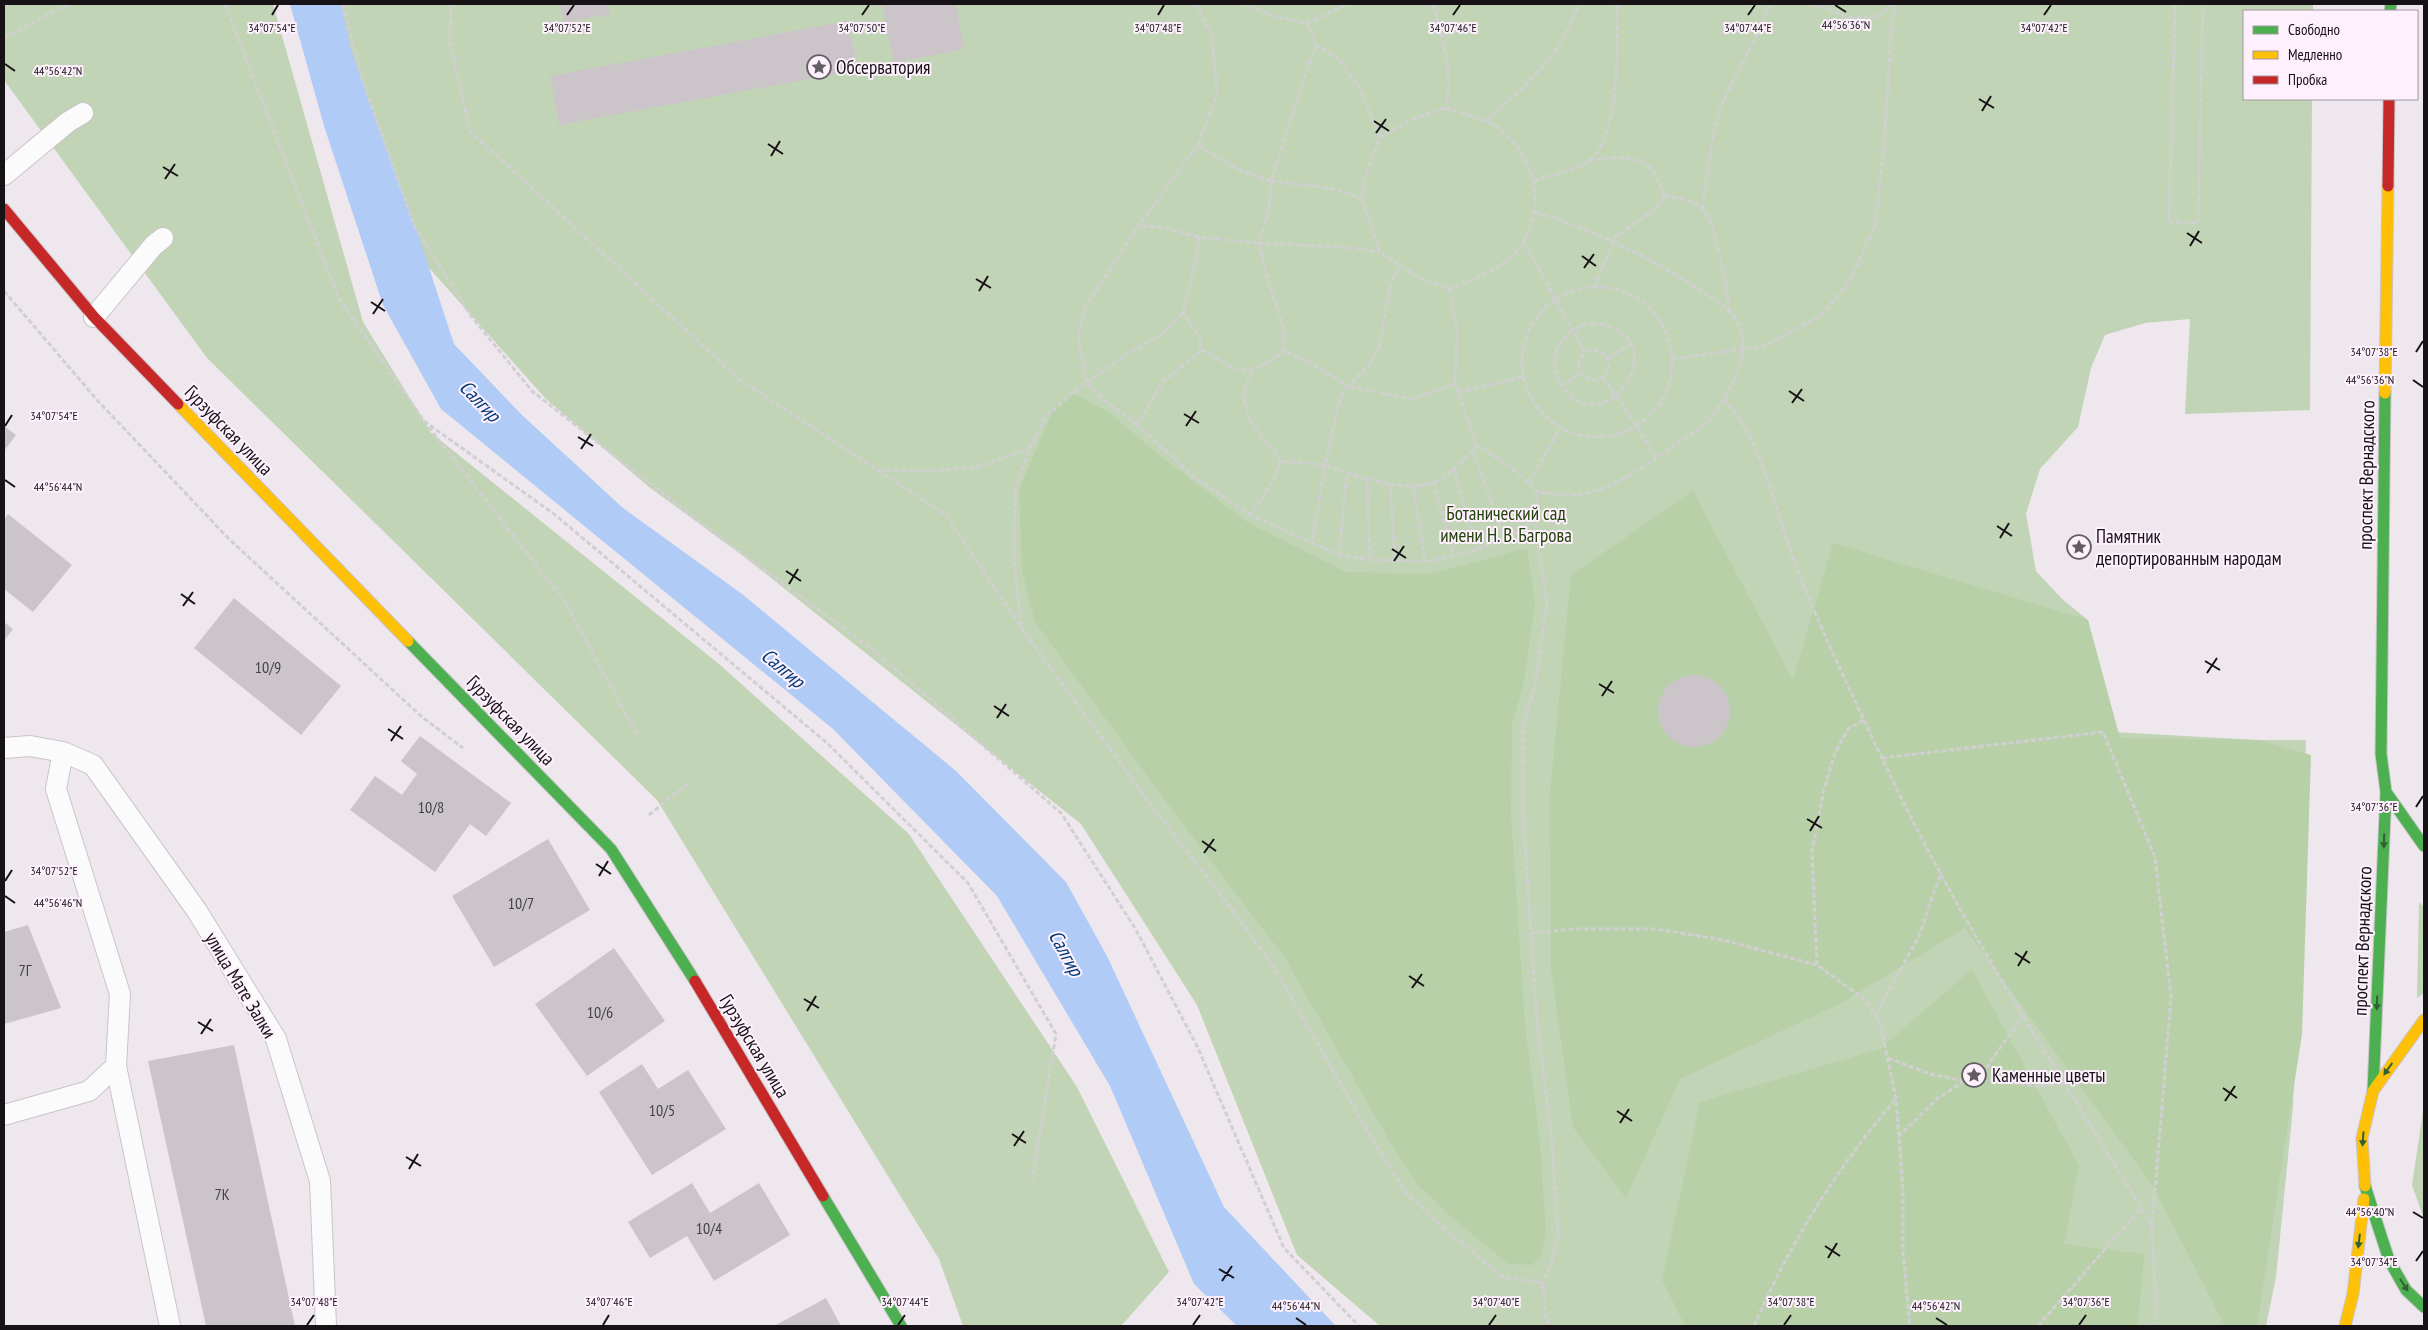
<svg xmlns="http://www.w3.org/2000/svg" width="2428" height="1330" viewBox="0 0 2428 1330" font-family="'PT Sans Narrow',sans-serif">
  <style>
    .green { fill: #c2d4b6 }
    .forest { fill: #b8d0a8 }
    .water { fill: #b0ccf6 }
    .building { fill: #cbc5ca }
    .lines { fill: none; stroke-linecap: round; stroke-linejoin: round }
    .lane-casing { stroke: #cac4c9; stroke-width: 22 }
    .fast-casing { stroke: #cac4c9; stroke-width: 13 }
    .slow-casing { stroke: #cac4c9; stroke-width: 13 }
    .jam-casing { stroke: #cac4c9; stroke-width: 13 }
    .path { stroke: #d1cfd1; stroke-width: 3; stroke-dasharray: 5 2.5; stroke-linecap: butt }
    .lane { stroke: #fcfbfc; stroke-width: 20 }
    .fast { stroke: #4caf50; stroke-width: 11 }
    .slow { stroke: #ffc107; stroke-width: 11 }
    .jam { stroke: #c62828; stroke-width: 11 }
    .oneway { fill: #316033 }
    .ticks { fill: none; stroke: #161216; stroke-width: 2 }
    .labels { text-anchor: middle; stroke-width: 4; stroke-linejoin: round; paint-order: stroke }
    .number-label { font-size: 16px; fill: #433f43 }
    .poi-label { font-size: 19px; fill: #161216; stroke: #fef1fd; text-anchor: start }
    .street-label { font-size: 19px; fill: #161216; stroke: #fef1fd }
    .park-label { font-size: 19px; fill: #22420a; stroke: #fef1fd }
    .water-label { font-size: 20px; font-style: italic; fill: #003b78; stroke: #fef1fd }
    .ticks-label { font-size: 12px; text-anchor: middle; fill: #161216; stroke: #fef1fd; stroke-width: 4; stroke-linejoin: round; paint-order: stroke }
  </style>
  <rect width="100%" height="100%" fill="#eee7ed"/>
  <path class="green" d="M4,4h269l90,318 61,99 6,11 289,232 190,170 168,253 92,185 -48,54h-158l-24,-67 -282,-459 -450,-442 -203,-278z
    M333,4h1980v7h-69v88h68l-2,311 -125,4 5,-95 -45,4 -40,12 -14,33 -13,59 -38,42 -14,45 10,57 26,28 26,21 25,112 145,8h48l-13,367 -17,170 -10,49h-886l-83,-71 -100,-250 -116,-181 -339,-269 -93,-68 -103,-88 -124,-139z
    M2419,902l5,5v86l-7,5z
    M2424,1104v115l-12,-34z"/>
  <path class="forest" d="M1072,393l35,18 57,48 86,65 96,48 85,2 96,-26 8,55 -11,79 -12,43 -1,90 14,209 15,119 6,90 -5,23 -9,9 -24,-1 -57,-47 -34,-33 -27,-42 -105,-184 -115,-151 -135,-185 -13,-52 -3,-80 34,-80z
    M1693,491l100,189 40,-137 255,77 32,118 138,2 53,15 -9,279 -45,292h-32l-72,-140 -188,-258 -124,75 -161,76 -54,119 -53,-71 -22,-159 -1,-175 21,-218z
    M1972,969l107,197 -15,78 80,10 -6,72h-453l-23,-46 38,-178 180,-53z"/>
  <path class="water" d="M290,4h51l10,46 70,193 33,101 68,71 101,93 119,86 214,177 110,111 41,74 117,251 112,119h-99l-43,-42 -84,-198 -113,-190 -164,-167 -392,-320 -58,-104 -59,-179z"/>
  <path class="building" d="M560,4h48l2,10 -46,9z
    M882,4h74l8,45 -70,14z
    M848,21l10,49 -299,55 -9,-49z
    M4,426l12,9 -12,16z
    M8,514l64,51 -39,47 -29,-23v-69z
    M234,598l107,88 -40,49 -107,-87z
    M4,622l9,7 -9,12z
    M1658 711a36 36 0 1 1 72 0a36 36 0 1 1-72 0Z
    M420,736l91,67 -25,33 -16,-12 -35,48 -85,-62 25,-34 27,19 15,-21 -16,-13z
    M548,839l42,71 -96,57 -42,-71z
    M28,925l33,83 -57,16v-92z
    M614,948l51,73 -78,55 -52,-72z
    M234,1045l61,281h-89l-58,-265z
    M642,1064l16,25 30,-19 38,59 -74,46 -53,-83z
    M692,1183l18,30 49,-30 31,52 -76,46 -27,-45 -37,22 -22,-36z
    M826,1298l15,28h-67z"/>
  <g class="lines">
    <g class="lane-casing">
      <path id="lane" d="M4,175l64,-53 15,-9
        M94,317l60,-72 9,-7
        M4,748l26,-2 33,6 30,13 104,146 79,128 44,142 6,145
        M116,1066l54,260
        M4,1115l85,-24 27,-25 4,-72 -64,-205 7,-37"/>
    </g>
    <g class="fast-casing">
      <path id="fast" d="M2390,11l1,-7
        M408,641l203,208 84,132
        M2386,792l38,54
        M2373,1091l13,-299 -5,-38 4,-361
        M2365,1186l24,74 17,30 18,17
        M823,1196l78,130"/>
    </g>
    <g class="slow-casing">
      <path id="slow" d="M2385,393l3,-207
        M178,404l230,237
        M2365,1186l-3,-48 11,-47 51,-71
        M2345,1326l8,-32 11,-95"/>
    </g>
    <g class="jam-casing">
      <path id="jam" d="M2388,186l1,-87
        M4,209l90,108 84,87
        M695,981l128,215"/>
    </g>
    <path class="path" d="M225,4l113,293 86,124 141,181 72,133
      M343,4l19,75 52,146 57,91 61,75 170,133 171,126 188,163 74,115 62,118 87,202 75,78
      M451,4l-1,39 20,88 269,248 207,136 76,114 137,187 69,88 45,62 105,183 28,44 36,34 61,50 40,6 3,37 6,6
      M1196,4l16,32 5,58 -19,51 41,25 32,11 -2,28 -10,34 84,4 37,5
      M1242,4l34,13 31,6 41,-19
      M1433,4c9,34 21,68 13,104
      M1813,4l38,14 28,-2 13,-12
      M2175,4l-6,218 29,1 5,-219
      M1307,23l10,23 20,12 21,27 22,52
      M4,38l64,-34
      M1317,46l-7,14 -39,121c30,5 64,3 91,19
      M1446,108c18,6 41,10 56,23 41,33 46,98 3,131 -16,12 -38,19 -55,27l-29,-10 -41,-27 -18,-52 3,-23 15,-40 32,-18z
      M1486,121c39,-35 76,-66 93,-117
      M1198,145l-60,81 23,1 38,10 60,6 7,31 17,52 1,25 30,14 33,21 21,-19 11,-19 12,-64 8,-18
      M1589,161c20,-4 49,-8 64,10 5,7 8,18 12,25l-11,14 -43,30
      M1534,181c17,-6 39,-10 54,-20 33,-20 29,-122 29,-157
      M1665,196c12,2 27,3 37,12 14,12 25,82 27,102
      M1703,208c4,-32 8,-78 21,-108 14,-33 35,-63 46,-96
      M1535,212c58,18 112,43 163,77 16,11 37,21 43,41 9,28 -15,71 -34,92 -6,7 -17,12 -25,18 -30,21 -62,46 -98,54 -14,3 -32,-1 -46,-2
      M1199,237c-2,26 -11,50 -16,76l17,25 1,12c40,22 44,31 83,1
      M1524,242l61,111
      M1522 362a75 75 0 1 1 150 0a75 75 0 1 1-150 0Z
      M1449,288l8,43 -2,53
      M1594,288l20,-47
      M4,291l94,110 131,138 193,178 41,31
      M1592,323c26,2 49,17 41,46 -4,12 -10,20 -19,28 -47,35 -94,-58 -22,-74z
      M1579 365a15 15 0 1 1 30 0a15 15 0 1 1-30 0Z
      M1201,350l-40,34 -23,41 57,53 56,37
      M1608,358l23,-14
      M1672,359l93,-13 56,-31 28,-33 26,-56 9,-79 7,-112 4,-31
      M1251,371l-8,23 6,25 32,42 44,4 15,-67 7,-12 65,13 43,-15 22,62 -4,5c-11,10 -25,26 -39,31 -33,12 -78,-7 -109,-17l-13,77
      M1603,378l34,48 19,32
      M1561,386l20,-13
      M1459,392l65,-15
      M1723,399c40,37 55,125 76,175 28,69 61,138 93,205 75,156 171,299 260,447
      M424,421l130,93 273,229 141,140 88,151 -24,147
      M1138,425l-38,-28 -13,-14 39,-28 36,-21 21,-21
      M1473,451l32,88
      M1281,461l-7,18 -23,36 88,40 31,5 62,1 46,-12 27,-10 19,-11 10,-12 4,-24 -29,-27 -32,-19
      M1453,468l25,81
      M879,470l48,1 51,-4 51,-19
      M1367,478l3,82
      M1434,482l19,74
      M1529,482l32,-55
      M1390,484l5,77
      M1413,486l12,75
      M1534,516l13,87 -12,82 -12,42v88l14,208 15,119 6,92 -6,28 -9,21
      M1339,555l8,-83
      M1021,626l-7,-68 1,-69 15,-41 16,-31 34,-31 7,-3 -9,-44 6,-30 54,-83
      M1882,758l221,-26 52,125 16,140 -19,229 5,100
      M649,815l38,-31
      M1531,933l42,-4h83l67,11 94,25 47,34 16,24 16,76 7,90v63l7,74
      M1817,965l-5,-113 12,-63 11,-36 13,-24 17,-10
      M1875,1016l44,-80 22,-64
      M1888,1058l42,16 35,7
      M1979,1081c12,-24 30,-43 44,-65
      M1898,1137l40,-39 27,-17 28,-1 42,6 29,-2
      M1754,1326c36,-83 82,-157 141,-226
      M2038,1326l103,-118"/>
    <use href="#lane" class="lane"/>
    <use href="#fast" class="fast"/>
    <use href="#slow" class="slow"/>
    <use href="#jam" class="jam"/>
  </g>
  <defs><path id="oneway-solid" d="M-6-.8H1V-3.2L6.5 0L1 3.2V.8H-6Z" transform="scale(1.25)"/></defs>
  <g class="oneway">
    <use href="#oneway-solid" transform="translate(2384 841) rotate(92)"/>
    <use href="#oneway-solid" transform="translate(2377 1003) rotate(92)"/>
    <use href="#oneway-solid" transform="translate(2388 1069) rotate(125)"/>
    <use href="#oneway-solid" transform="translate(2363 1139) rotate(94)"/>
    <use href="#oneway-solid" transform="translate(2359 1241) rotate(97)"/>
    <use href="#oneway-solid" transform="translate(2404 1285) rotate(57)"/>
  </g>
  <path class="ticks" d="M1835,5l11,7M272,15l6,-10M567,15l7,-10M862,15l7,-10M1158,15l6,-10M1453,15l7,-10M1748,15l7,-10M2044,15l7,-10M5,64l10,7M1979,99l15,9M1982,111l9,-15M1374,121l15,10M1376,133l10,-14M768,144l15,10M771,156l9,-15M163,167l15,9M165,179l10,-15M2187,233l15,10M2190,246l9,-15M1582,256l14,10M1584,268l10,-14M976,279l15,9M979,291l9,-15M371,302l14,9M373,314l10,-15M2416,352l7,-11M2413,380l10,7M1789,391l15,10M1792,403l10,-14M1184,414l15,9M5,426l7,-11M1186,426l10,-15M578,437l15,9M581,449l10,-15M5,480l10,7M1997,526l15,10M2000,538l9,-15M1392,549l14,9M1394,561l10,-15M786,571l15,10M789,584l9,-15M181,594l14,10M183,606l10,-14M2205,661l15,9M2207,673l10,-15M1599,684l15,9M1602,696l10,-15M994,706l15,10M997,718l9,-14M388,729l15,10M391,741l10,-15M2416,807l7,-11M1807,819l15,9M1810,831l9,-15M1202,841l14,10M1204,853l10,-14M596,864l15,10M599,876l9,-15M5,881l7,-11M5,896l10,7M2015,953l15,10M2018,966l9,-15M1409,976l15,10M1412,988l10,-14M804,999l15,9M807,1011l9,-15M198,1022l15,9M201,1034l10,-15M2223,1088l14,10M2225,1101l10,-15M1617,1111l15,10M1620,1123l9,-14M1012,1134l14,9M1014,1146l10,-15M406,1157l15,9M409,1169l9,-15M2413,1212l10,6M1825,1246l15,10M1828,1258l9,-15M2416,1261l7,-10M1219,1269l15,9M1222,1281l10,-15M1296,1318l10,7M1936,1318l11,7M307,1325l7,-10M603,1325l6,-10M898,1325l7,-10M1193,1325l7,-10M1489,1325l7,-10M1784,1325l7,-10M2079,1325l7,-10"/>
  <defs>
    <g id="sight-ring" transform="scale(1.25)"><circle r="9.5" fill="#fef1fd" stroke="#625d61" stroke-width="1.5"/><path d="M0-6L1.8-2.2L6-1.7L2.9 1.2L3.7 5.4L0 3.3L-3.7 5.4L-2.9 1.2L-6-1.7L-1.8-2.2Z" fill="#625d61"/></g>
  </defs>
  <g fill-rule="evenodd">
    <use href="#sight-ring" x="819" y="67"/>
    <use href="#sight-ring" x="2079" y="547"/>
    <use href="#sight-ring" x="1974" y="1075"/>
  </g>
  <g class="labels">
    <g class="number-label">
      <text x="268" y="673">10/9</text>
      <text x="431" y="813">10/8</text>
      <text x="521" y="909">10/7</text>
      <text x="25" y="976">7Г</text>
      <text x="600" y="1018">10/6</text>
      <text x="662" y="1116">10/5</text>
      <text x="222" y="1200">7К</text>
      <text x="709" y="1234">10/4</text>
    </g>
    <g class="poi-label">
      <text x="836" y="74">Обсерватория</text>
      <text x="2096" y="543">Памятник<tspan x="2096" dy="22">депортированным народам</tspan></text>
      <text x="1992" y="1082">Каменные цветы</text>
    </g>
    <g class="street-label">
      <text transform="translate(229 430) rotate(46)" y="7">Гурзуфская улица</text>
      <text transform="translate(2366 475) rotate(-89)" y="7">проспект Вернадского</text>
      <text transform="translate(511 720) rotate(46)" y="7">Гурзуфская улица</text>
      <text transform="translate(2362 941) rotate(-88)" y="7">проспект Вернадского</text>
      <text transform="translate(241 985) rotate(59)" y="7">улица Мате Залки</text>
      <text transform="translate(755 1046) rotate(59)" y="7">Гурзуфская улица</text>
    </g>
    <g class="park-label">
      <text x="1506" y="520">Ботанический сад<tspan x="1506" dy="22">имени Н. В. Багрова</tspan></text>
    </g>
    <g class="water-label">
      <text transform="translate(480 401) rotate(46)" y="7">Салгир</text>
      <text transform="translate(783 668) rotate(40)" y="7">Салгир</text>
      <text transform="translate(1066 953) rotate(61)" y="7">Салгир</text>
    </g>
  </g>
  <g class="ticks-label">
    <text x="1846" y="29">44°56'36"N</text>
    <text x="272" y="32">34°07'54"E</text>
    <text x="567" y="32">34°07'52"E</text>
    <text x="862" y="32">34°07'50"E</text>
    <text x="1158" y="32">34°07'48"E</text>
    <text x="1453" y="32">34°07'46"E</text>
    <text x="1748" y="32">34°07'44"E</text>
    <text x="2044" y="32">34°07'42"E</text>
    <text x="58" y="75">44°56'42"N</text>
    <text x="2374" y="356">34°07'38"E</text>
    <text x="2370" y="384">44°56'36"N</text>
    <text x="54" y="420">34°07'54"E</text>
    <text x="58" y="491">44°56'44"N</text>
    <text x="2374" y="811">34°07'36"E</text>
    <text x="54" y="875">34°07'52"E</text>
    <text x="58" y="907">44°56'46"N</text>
    <text x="2370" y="1216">44°56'40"N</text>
    <text x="2374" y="1266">34°07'34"E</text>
    <text x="314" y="1306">34°07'48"E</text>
    <text x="609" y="1306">34°07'46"E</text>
    <text x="905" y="1306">34°07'44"E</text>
    <text x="1200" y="1306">34°07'42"E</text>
    <text x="1496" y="1306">34°07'40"E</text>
    <text x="1791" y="1306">34°07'38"E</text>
    <text x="2086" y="1306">34°07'36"E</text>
    <text x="1296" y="1310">44°56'44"N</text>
    <text x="1936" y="1310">44°56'42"N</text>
  </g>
  <rect width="2428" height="1330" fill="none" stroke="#161216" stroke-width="10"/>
  <rect x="2243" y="10" width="175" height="90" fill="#fef1fd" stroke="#a198a1"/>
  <rect x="2253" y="26" width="25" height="8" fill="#4caf50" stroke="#a198a1"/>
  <text x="2288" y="35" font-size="15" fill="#161216">Свободно</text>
  <rect x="2253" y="51" width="25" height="8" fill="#ffc107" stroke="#a198a1"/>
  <text x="2288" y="60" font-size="15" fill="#161216">Медленно</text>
  <rect x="2253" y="76" width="25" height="8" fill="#c62828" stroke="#a198a1"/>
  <text x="2288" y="85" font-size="15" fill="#161216">Пробка</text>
</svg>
